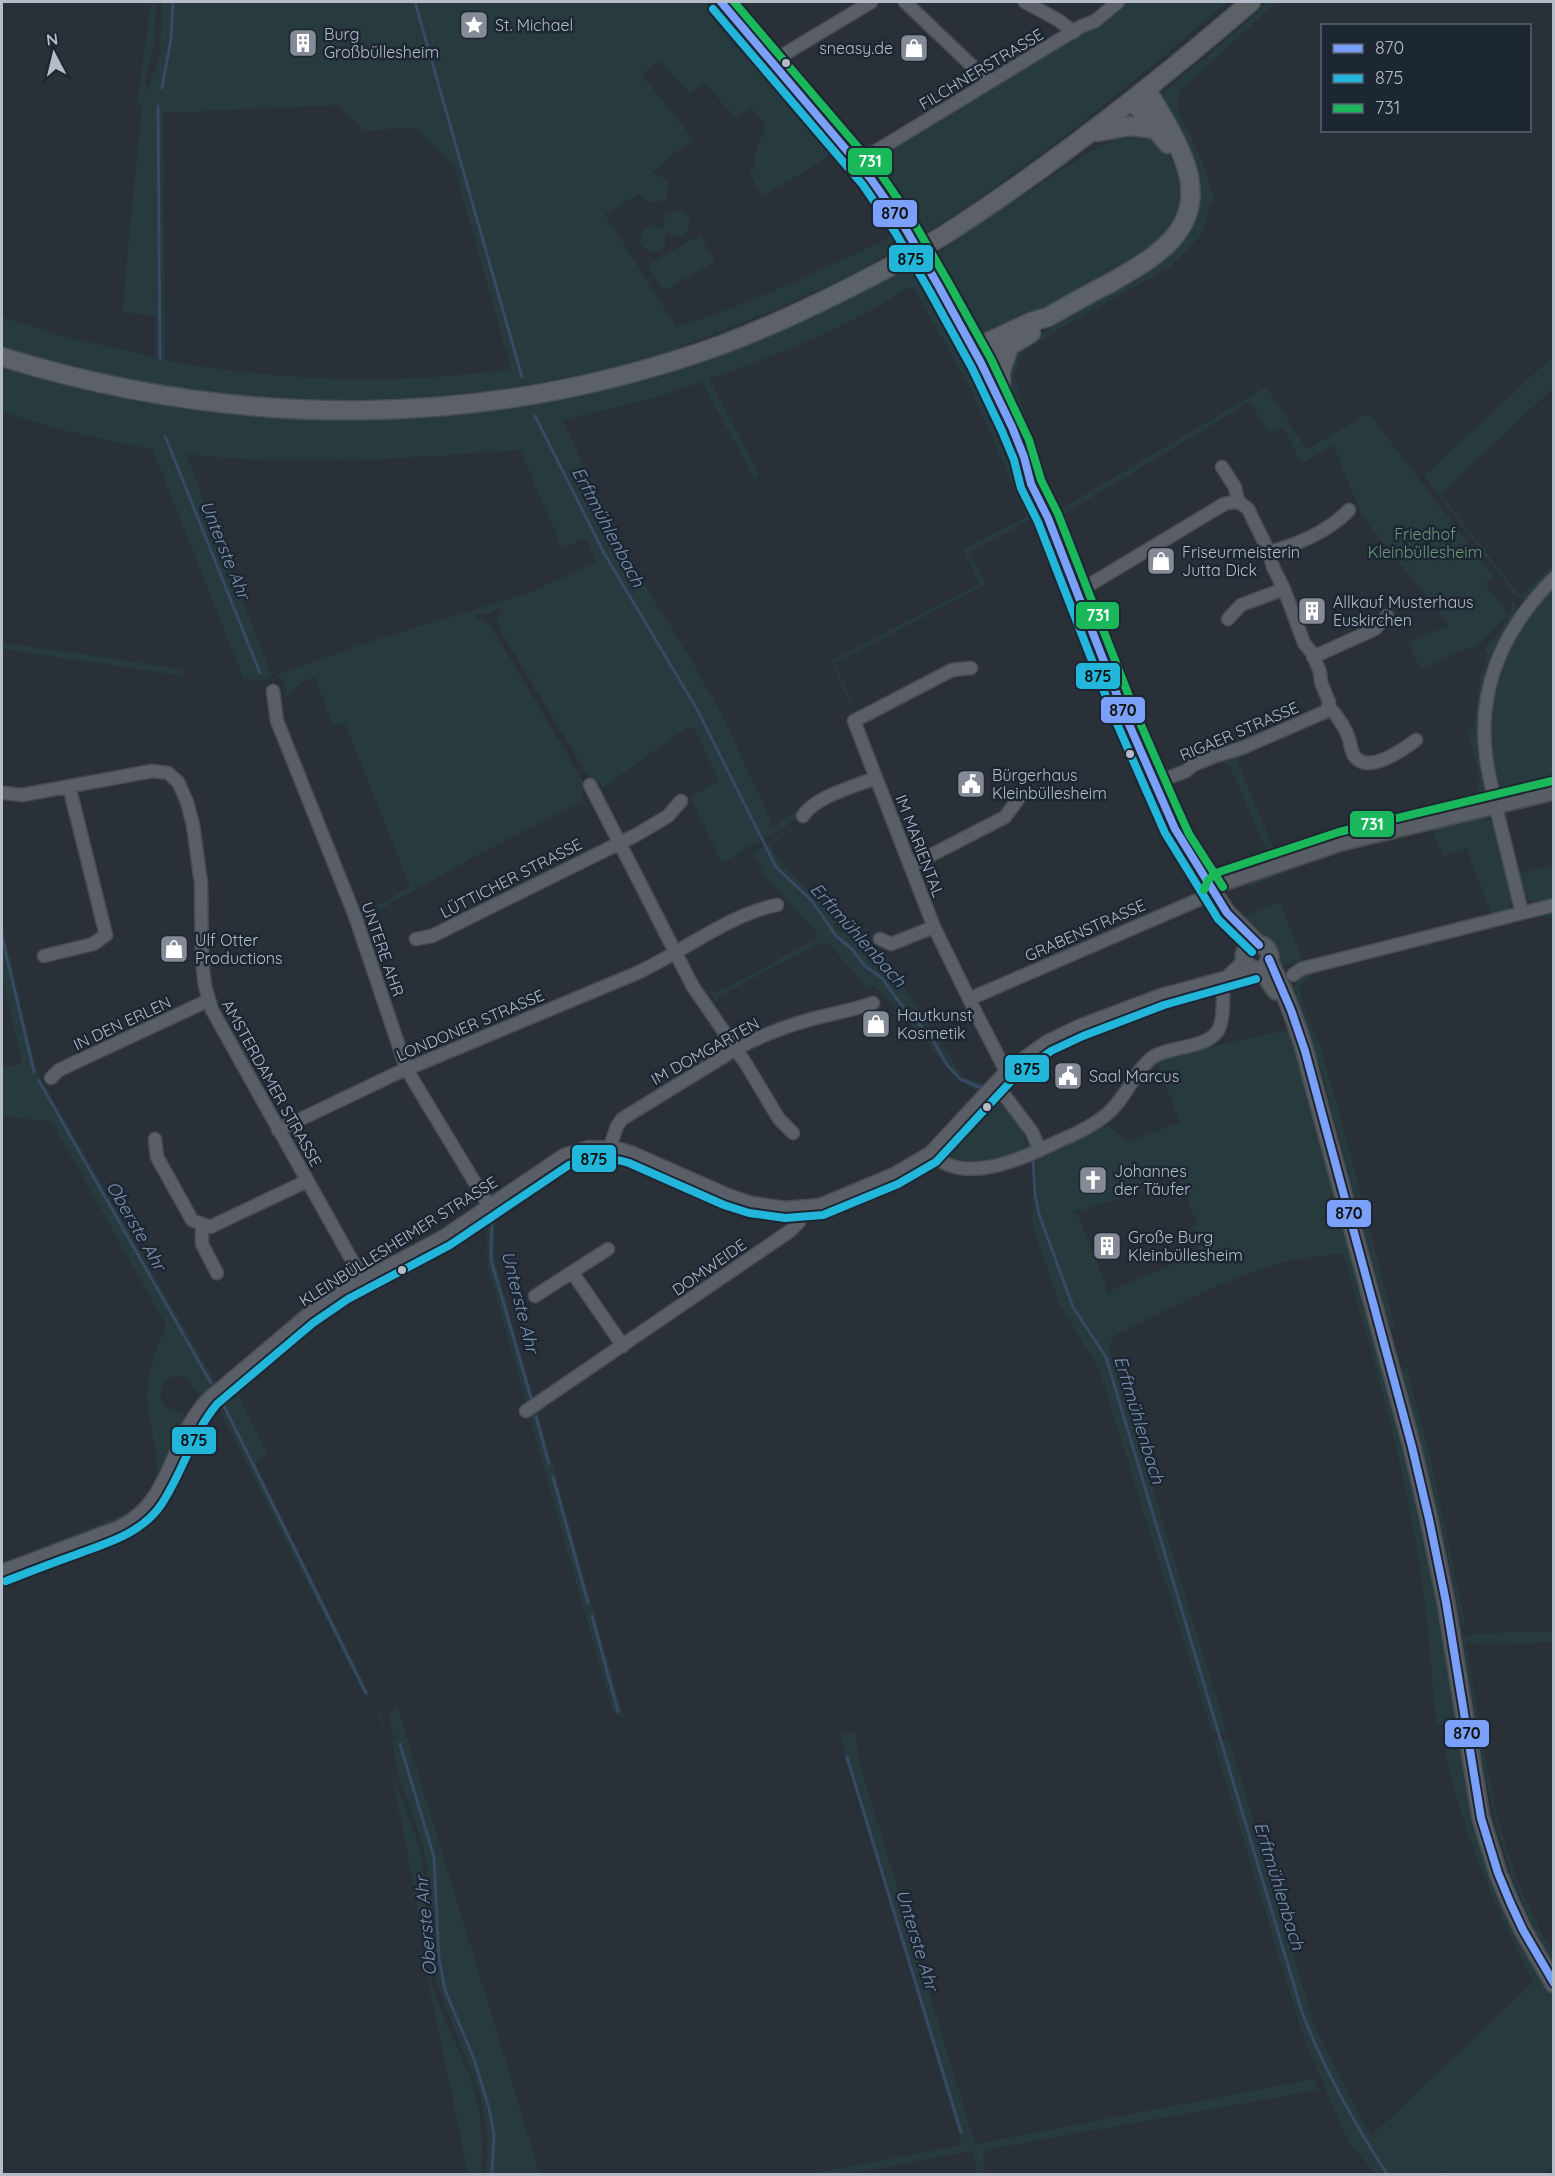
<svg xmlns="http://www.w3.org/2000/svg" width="1555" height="2176" viewBox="0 0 1555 2176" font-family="Quicksand,sans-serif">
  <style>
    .green { fill: #273a3e; fill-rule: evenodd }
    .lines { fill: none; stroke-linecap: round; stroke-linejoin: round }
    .stream { stroke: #384963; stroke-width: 3 }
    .street-casing { stroke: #484c53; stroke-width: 15 }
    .secondary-casing { stroke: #484c53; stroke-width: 20 }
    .primary-casing { stroke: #484c55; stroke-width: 21 }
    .street { stroke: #5a5e66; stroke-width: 12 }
    .secondary { stroke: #595d64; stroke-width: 16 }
    .primary { stroke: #5c6168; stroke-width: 18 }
    .primary-bridge-casing { stroke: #484c55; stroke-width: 21; stroke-linecap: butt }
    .primary-bridge { stroke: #5c6168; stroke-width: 18 }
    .bus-1-casing { stroke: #1d2633; stroke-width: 12 }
    .bus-2-casing { stroke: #1d2633; stroke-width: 12 }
    .bus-3-casing { stroke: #1d2633; stroke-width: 12 }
    .bus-1 { stroke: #7ba0f9; stroke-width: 8 }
    .bus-2 { stroke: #23b6db; stroke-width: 8 }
    .bus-3 { stroke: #1ab85a; stroke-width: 8 }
    .bus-dot { fill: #b4bcc9; stroke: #1d2633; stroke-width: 2 }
    .labels { text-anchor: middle; stroke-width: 5; stroke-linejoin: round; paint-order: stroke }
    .poi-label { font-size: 16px; fill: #b4bcc9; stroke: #1d2633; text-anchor: start }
    .street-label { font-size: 16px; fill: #b4bcc9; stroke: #1d2633 }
    .park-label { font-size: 16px; fill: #6b9a76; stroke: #1d2633 }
    .water-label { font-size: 18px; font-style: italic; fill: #7c92b1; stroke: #1d2633 }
    .line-badge { stroke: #1d2633; stroke-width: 2 }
    .badge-label { font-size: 16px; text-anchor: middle; font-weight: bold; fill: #fff }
    .pale-badge-label { font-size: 16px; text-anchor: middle; font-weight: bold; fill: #111 }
  </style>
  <rect width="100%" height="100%" fill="#2a3038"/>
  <path class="green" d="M151,2h5l-3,50 -8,29 3,9 12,-36 2,-52h543l87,99 62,78 11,10h-6l-28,-35 -25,17 -44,25 -13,-24 6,-4v-15l11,-28 -15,-17 -16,10 -31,-36 -14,12 -31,-34 -17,15 52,65 -17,11 -25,22c14,2 22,13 13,27l-13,3 -8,-4 -4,-5 -35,20 71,113c78,-24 145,-57 218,-92l7,12c-71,41 -150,74 -230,104 -36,14 -76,21 -114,28 -185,36 -376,26 -555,-33v-29l60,19 93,21v-41l-33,-4 20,-205 -5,-3zM338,105l26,25 9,1 32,-4 10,1 39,38 57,203c-113,16 -234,13 -346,-9l-2,-247z
    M1125,2h102l-58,50 -99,80 -86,63 -66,43 -44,-64 -4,-15 211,-128 14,-5z
    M1267,2h10l-95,87 -5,10v9l25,52 13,42 -6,1 -4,24 -4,8 -29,31 -106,59 -42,27 -7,13 -2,8 4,24 35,102 4,8 4,1 204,-121 40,61 5,-1 58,-34 125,164 -9,7 24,30 -34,33 -5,3 -3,-2 -47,21 -11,-26 40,-18 -87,-109 -29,-71 -32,19 -18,-37 -13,7 -20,-32 -195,118 23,57 7,2 -4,2 -6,-3 -25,-68 -6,-24 -5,-1c-8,-26 -19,-52 -26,-79l2,-1c-4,-13 -11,-30 -5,-44 6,-13 22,-22 34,-29 21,-13 41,-26 62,-38 26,-15 56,-28 75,-51 20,-24 23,-59 11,-86 -7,-16 -36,-49 -28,-65l76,-64z
    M1123,134c27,2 38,4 51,30 9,19 10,43 -2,61 -4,6 -9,13 -14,18 -17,15 -158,95 -174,90 -2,-1 -10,-4 -11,-5 -10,-7 -35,-58 -42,-71l16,-9 -1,-3 142,-92z
    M678,210c16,4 16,22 0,27l-12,-4 -1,13c-9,10 -21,7 -26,-5l4,-11 11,-5 10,4 -1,-7 3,-8z
    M700,235l15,27 -52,29 -15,-26z
    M915,266l4,18 57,105 49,112 14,16h-3l-67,35 18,32 -151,79 20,53 -8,-15 -16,-41 148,-77 -17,-34 64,-33 -56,-126 -58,-104c-15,7 -29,17 -43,25 -52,27 -106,50 -161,68l50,94 -4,8 -53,-99 -45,15 -95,23 67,140 62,99 32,58 47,102 2,9 33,-23 -5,12 -44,28 -6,2 -2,-3 -1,5 -25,14 -32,-66 29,-16 -25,-52 -6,-2 -84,60 -1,4 -3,-9 -6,-2 -3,1 -91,-151c-4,-8 -3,-15 4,-20l-5,-2 -11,6 -12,1 -2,5 8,-1 9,7 94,159 -3,10 2,5 -108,56 -91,51 -18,10 -3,7 -5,-13 5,1 46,-25 -65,-163 -12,2 -18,-49 -15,6 -15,15c3,-11 1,-18 -10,-22l99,-36 149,-45 74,-33 -11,-24 -24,10 -42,-98c-111,8 -223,17 -334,4l86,222 -10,5 -19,-3 -90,-228 -91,-20 -60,-18v-46c211,61 428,74 642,12 34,-10 68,-22 102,-34 52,-19 102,-45 151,-71l2,2z
    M920,270h1l37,66 60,118 5,30 -46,-100 -56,-103z
    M1553,356v32l-112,106 79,102 33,-32v7l-26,28 -4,1 -8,-5 -91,-119z
    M1553,585v201l-42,7 -8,-3 -9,-12 -5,-39 4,-54 23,-54z
    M1512,600l5,6v5l-18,31 -16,47 -3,20 6,76 -2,7 -6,9 -208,58 -40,-93 -7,-3 18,-9 -3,9 39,93 27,-12 161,-41 12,-10 3,-15 -12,-47 6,-3 6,-50 8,-23 -4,-7 13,-12 14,-24z
    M2,642l181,27 -1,7 -180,-27z
    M811,815l-41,30c16,30 47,49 68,76l-5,4 8,8 5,-4 55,53 62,95 24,9 -5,6c-30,-10 -41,-34 -60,-56 -16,-17 -32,-34 -48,-51l-5,4 -41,-46h-8l-102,54 -1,6 -8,-12 7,2 100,-54 1,-6 -53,-58 -8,-18 -6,-2z
    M1482,815l12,7 19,78 -6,11 -16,5v-3l-25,-65 -23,9 -11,-28c-63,16 -125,30 -183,59l-2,-2 24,-13 46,-19z
    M1553,865v36c-29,7 -30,-7 -36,-32l3,-2 2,6z
    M1280,902l23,59 -25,6 -1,-14 -5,-8 -16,-11 -14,-16z
    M1553,909v8c-7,2 -10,-1 -18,0 -34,7 -69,16 -103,25l-2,5 -4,1 -5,-3 -107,28 -13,12c-3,18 15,46 20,65 28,92 50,186 74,279l-4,1 -70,-260 -30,-78 8,-14 6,-5z
    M2,924l35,148 180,313 -11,10 -6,1c-7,-5 -7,-14 -15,-18 -20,-8 -31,13 -20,29l18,5 3,6 -34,77 -28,24 -122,48v-4l124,-50c55,-33 19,-75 21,-122 1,-23 11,-45 19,-66l-114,-203 -50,-6v-50h12l8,-4 -20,-87z
    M1288,1030l13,36 32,121 1,5 -5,4 2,6 7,1 7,26 -2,3 8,21 75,277 31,184c-3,11 -11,10 -21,11 -5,-50 -7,-101 -15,-150 -16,-109 -47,-216 -78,-321 -81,2 -154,46 -225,80 -7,4 -8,8 -9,16l3,6 115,376h-15l-113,-363 -39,-64 -30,-87 3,-1 -1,-21 5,-1 -1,-36 44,-20 15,-9 13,-5 20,17 52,-20 -24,-62 8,-4zM1176,1171l21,53 -4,3c-1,8 3,21 9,25l-90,38 -2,4 -5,-2 2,-4 -29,-73 -4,-2 3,-4 3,2 48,-15 19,-15z
    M994,1096c16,11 29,33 34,52 -30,12 -51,16 -83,10l-3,-8z
    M496,1207l-2,51 41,144 -7,1 -3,-4 -37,-132 -2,-49 1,-5z
    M1407,1368l23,88 36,171 8,2 -10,-1 -3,-5c-16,-86 -35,-170 -61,-253z
    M242,1376l2,1 -14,11 2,2 3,-2 32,65 -11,12 115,232h-4l-4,-5 -147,-289c-36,27 -34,80 -64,112 -5,4 -10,8 -15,11l-135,53v-3l132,-52c35,-24 35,-56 55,-90 15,-27 30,-39 53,-58z
    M537,1410l87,308 -8,-3 -5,-10 -80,-283v-7z
    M1553,1631v11l-68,3 -19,-3 18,108 16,79 21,61 19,40 13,22v11c-61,-98 -72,-212 -90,-323l1,-3 7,-3z
    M375,1704l6,8c5,22 7,45 14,67 8,28 22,54 27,82 7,39 -1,79 9,118 8,36 28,67 40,101 11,33 13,61 10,94h-13l-36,-175 -12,-78 -36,-193z
    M397,1707h1l142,467h-54l2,-36 -8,-44 -44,-112 -6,-37 -3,-81 -10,-36 -18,-51 -7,-37h2l-5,-25z
    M1453,1731l8,6 10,55 75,190 7,11 1,173 -9,8h-98l-4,-4 -5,4h-62l-28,-32 -45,-106 -90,-296 16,-1 87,291 55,106 162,-154c-40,-79 -77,-162 -91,-250z
    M841,1733h14l4,28 116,383 339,-65 4,11 -328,59 -7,4 2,21h-7l-5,-21 -3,-2 -121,23h-39l152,-29 -117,-387z"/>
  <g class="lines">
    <path class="stream" d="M415,2l107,375
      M162,88l9,-49 2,-37
      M158,106l2,253
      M535,416l69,137 94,158 78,156 36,34 24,35 16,13 13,17 18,13 12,18 37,42 15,26 13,14 24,10
      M165,436l95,237
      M2,937l32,135
      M39,1081l172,302
      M1028,1137l4,13
      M1033,1157l2,37 4,20 34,93 33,50 196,655c22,58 52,111 85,162
      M492,1212l-1,48 40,138
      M220,1398l146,295
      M536,1417l13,47
      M553,1477l35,126
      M592,1616l26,95
      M400,1744l34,113 5,102 6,31 29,69 15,49 5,27 -2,39
      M847,1757l114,375"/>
    <g class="street-casing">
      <path id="street" d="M905,2l84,80
        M1025,2l33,18 16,12
        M773,61l98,-59
        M858,162l224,-136 13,-5 23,-19
        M1222,467l13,20 3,14
        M1269,552c28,-7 60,-21 80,-42
        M1076,593l148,-89 14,-3 10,8 21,43 4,15 11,22 20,54 8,10 8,19 1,10 8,20 -2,9 -85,37 -27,8 -22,9 -7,6 -31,12
        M1228,619l13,-14 43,-16
        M1313,657l62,-28 12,-13
        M971,668l-19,2 -98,51 80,206 43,88 29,56
        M273,691l4,30 78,195 52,154 82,136
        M1329,707c9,10 16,19 20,32 2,6 2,13 6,18 14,17 49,-8 61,-17
        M590,785l102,200 54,79 33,55 14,14
        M5,793l17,2 130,-24 16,2 10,9 9,20 6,23 8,58 1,77 3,26 7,24 151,270
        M803,816c11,-19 52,-30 73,-38
        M910,866l95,-49 14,-19
        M1522,913c-8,-33 -16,-66 -24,-98 -4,-20 -10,-39 -12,-59 -9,-70 19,-129 68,-178
        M416,939l16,-3 204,-101 32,-19 13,-15
        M880,939l11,5 43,-17
        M44,956l49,-12 13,-9 -37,-149
        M1229,975l16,-15
        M1293,975l8,-6 253,-64
        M969,999l245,-106
        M51,1078l8,-8 150,-70
        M996,1084l36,48 8,18
        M278,1130l117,-56 242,-101c45,-21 93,-59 140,-68
        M155,1139l2,18 35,63 18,7 97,-46
        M610,1147l7,-21 5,-7 114,-70c22,-12 45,-21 69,-28 23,-7 46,-10 68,-18
        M930,1153c34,34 94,5 129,-12 17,-7 34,-15 48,-27 19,-15 27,-43 46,-57 18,-12 49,-7 64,-25 8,-10 6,-40 6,-54
        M202,1224v20l15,29
        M572,1272l51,74
        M535,1296l73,-47
        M526,1411l264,-180 9,-9 4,-15
        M2,1571l117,-44c55,-26 50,-91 91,-130l97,-82 36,-25 101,-54 120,-81 24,-8 28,1 17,5 95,42 23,8 34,5 35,-3 74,-31 36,-21 76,-82 40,-29 33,-16 82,-31 78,-21 13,-5"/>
    </g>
    <g class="secondary-casing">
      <path id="secondary" d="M721,2l150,177 33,47 34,59 43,78 31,64 12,30 7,27 17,34 76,195 51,116 28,48 24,36 32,32
        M1214,893l2,-7 4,-3 121,-41 213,-51
        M1244 957a13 13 0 1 1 26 0a13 13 0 1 1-26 0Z
        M1269,959c3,11 10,20 14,31 11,27 21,53 27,82l102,375 17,72 17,83 35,216 17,55 12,29 13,28 31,54
        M1256,970l10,7 10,14"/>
    </g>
    <g class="primary-casing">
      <path id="primary" d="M1133,101l35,43
        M1098,132l31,-6 26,3
        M941,237c110,-70 211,-150 310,-235
        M973,349l58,-27 17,-5c21,-12 42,-24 64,-35 41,-24 88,-49 77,-105 -6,-29 -27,-61 -42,-87
        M2,357c237,73 484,73 719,-12 59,-22 116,-50 172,-80
        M981,363l50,-30
        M1001,404v-33l8,-24"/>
    </g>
    <use href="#street" class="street"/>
    <use href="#secondary" class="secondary"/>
    <use href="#primary" class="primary"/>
    <g class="primary-bridge-casing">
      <path id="primary-bridge" d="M893,265l48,-28"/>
    </g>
    <use href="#primary-bridge" class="primary-bridge"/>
    <g class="bus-1-casing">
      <path id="bus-1" d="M721,2l150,177 33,47 34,59 43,78 31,64 12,30 7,27 17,34 76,195 51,116 52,84 32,32
        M1269,959l22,51 14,41 107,396 17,72 17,83 35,216 17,55 12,29 13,28 31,53"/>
    </g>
    <g class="bus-2-casing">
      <path id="bus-2" d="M713,9l150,176 32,47 34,58 43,78 30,63 12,29 7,28 17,34 76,195 51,116 53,86 34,33
        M6,1581c23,-9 46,-18 69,-26 31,-12 66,-21 86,-50 22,-33 31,-71 56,-101l96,-81 35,-24 102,-54 119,-80c23,-8 37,-9 60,-2l95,42 25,8 36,5 38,-3 75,-31 38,-22 77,-83 38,-28 32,-15 81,-31 92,-26"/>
    </g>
    <g class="bus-3-casing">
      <path id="bus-3" d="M734,2l146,171 33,48 34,59 44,79 38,81 12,40 17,34 76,195 41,94 14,31 34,53
        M1204,890l4,-10 8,-7 123,-41 213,-51"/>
    </g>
    <use href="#bus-1" class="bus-1"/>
    <use href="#bus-2" class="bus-2"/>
    <use href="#bus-3" class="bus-3"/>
  </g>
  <defs>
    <g id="sight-square" transform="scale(1.5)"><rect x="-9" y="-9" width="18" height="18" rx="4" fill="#848b96" stroke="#1d2633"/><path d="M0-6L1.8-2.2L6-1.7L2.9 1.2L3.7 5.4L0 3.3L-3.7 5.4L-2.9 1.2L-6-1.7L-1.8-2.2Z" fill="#fff"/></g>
    <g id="building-square" transform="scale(1.5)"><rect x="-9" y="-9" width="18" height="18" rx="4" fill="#848b96" stroke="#1d2633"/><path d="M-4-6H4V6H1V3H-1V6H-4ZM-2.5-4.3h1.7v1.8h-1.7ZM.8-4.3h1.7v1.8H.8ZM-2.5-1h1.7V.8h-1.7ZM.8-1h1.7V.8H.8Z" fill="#fff"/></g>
    <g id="shop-square" transform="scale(1.5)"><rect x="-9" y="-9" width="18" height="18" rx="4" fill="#848b96" stroke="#1d2633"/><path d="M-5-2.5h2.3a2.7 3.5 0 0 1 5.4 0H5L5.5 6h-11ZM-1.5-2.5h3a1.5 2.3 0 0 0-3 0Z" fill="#fff"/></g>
    <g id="civic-square" transform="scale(1.5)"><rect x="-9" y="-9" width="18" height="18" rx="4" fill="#848b96" stroke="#1d2633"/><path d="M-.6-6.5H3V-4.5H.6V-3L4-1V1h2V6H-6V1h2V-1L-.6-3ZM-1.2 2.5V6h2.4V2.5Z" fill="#fff"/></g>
    <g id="church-square" transform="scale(1.5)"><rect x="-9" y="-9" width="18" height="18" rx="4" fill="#848b96" stroke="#1d2633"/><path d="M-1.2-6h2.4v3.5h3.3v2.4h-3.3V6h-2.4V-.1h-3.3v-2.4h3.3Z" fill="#fff"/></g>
  </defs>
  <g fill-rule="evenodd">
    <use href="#sight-square" x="474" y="25"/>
    <use href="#building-square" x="303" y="43"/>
    <use href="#shop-square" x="914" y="48"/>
    <use href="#shop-square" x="1161" y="561"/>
    <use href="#building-square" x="1312" y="611"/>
    <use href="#civic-square" x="971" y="784"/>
    <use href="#shop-square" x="174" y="949"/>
    <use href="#shop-square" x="876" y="1024"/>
    <use href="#civic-square" x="1068" y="1076"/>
    <use href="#church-square" x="1093" y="1180"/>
    <use href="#building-square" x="1107" y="1246"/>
  </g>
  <g class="bus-dot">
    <circle cx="786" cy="63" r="5"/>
    <circle cx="1130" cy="754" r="5"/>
    <circle cx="987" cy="1107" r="5"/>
    <circle cx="402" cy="1270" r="5"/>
  </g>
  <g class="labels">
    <g class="poi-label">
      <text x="495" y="31">St. Michael</text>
      <text x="324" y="40">Burg<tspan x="324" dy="18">Großbüllesheim</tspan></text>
      <text x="893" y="54" text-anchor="end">sneasy.de</text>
      <text x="1182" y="558">Friseurmeisterin<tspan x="1182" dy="18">Jutta Dick</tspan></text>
      <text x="1333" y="608">Allkauf Musterhaus<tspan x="1333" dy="18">Euskirchen</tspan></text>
      <text x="992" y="781">Bürgerhaus<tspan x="992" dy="18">Kleinbüllesheim</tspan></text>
      <text x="195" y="946">Ulf Otter<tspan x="195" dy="18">Productions</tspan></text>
      <text x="897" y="1021">Hautkunst<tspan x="897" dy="18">Kosmetik</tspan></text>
      <text x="1089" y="1082">Saal Marcus</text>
      <text x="1114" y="1177">Johannes<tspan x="1114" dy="18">der Täufer</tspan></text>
      <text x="1128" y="1243">Große Burg<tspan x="1128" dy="18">Kleinbüllesheim</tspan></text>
    </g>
    <g class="street-label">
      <text transform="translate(981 69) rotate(-31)" y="6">FILCHNERSTRASSE</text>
      <text transform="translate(1239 731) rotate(-23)" y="6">RIGAER STRASSE</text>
      <text transform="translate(920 846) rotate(69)" y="6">IM MARIENTAL</text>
      <text transform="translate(511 878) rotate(-27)" y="6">LÜTTICHER STRASSE</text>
      <text transform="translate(1085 930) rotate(-24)" y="6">GRABENSTRASSE</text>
      <text transform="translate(383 949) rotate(71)" y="6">UNTERE AHR</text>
      <text transform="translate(122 1023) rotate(-25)" y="6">IN DEN ERLEN</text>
      <text transform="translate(470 1025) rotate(-23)" y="6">LONDONER STRASSE</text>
      <text transform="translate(705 1051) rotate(-29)" y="6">IM DOMGARTEN</text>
      <text transform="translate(272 1083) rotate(61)" y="6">AMSTERDAMER STRASSE</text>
      <text transform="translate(398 1241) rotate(-32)" y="6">KLEINBÜLLESHEIMER STRASSE</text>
      <text transform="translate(709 1267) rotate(-35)" y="6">DOMWEIDE</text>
    </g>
    <g class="park-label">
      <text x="1425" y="540">Friedhof<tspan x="1425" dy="18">Kleinbüllesheim</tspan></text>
    </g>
    <g class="water-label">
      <text transform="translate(608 527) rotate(62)" y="6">Erftmühlenbach</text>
      <text transform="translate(225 550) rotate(68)" y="6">Unterste Ahr</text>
      <text transform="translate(858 935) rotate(48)" y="6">Erftmühlenbach</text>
      <text transform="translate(136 1226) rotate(60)" y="6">Oberste Ahr</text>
      <text transform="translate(520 1302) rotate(76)" y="6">Unterste Ahr</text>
      <text transform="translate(1139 1420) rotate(73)" y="6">Erftmühlenbach</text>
      <text transform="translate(1279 1886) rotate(73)" y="6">Erftmühlenbach</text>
      <text transform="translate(426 1926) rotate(-95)" y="6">Oberste Ahr</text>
      <text transform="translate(917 1940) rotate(73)" y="6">Unterste Ahr</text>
    </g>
  </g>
  <g class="line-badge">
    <rect x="847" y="147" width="46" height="29" rx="6" fill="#1ab85a"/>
    <rect x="872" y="199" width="46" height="29" rx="6" fill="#7ba0f9"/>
    <rect x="888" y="244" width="46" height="29" rx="6" fill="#23b6db"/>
    <rect x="1075" y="601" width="45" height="29" rx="6" fill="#1ab85a"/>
    <rect x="1075" y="662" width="46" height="28" rx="6" fill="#23b6db"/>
    <rect x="1100" y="696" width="46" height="28" rx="6" fill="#7ba0f9"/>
    <rect x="1349" y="810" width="46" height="28" rx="6" fill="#1ab85a"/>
    <rect x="1004" y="1054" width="46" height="29" rx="6" fill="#23b6db"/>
    <rect x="571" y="1144" width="46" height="29" rx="6" fill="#23b6db"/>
    <rect x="1326" y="1199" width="46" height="29" rx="6" fill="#7ba0f9"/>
    <rect x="171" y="1426" width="46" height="29" rx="6" fill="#23b6db"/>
    <rect x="1444" y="1719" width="46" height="29" rx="6" fill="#7ba0f9"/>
  </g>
  <g class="badge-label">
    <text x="870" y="167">731</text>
    <text x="1098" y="621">731</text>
    <text x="1372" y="830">731</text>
  </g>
  <g class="pale-badge-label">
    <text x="895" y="219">870</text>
    <text x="911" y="265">875</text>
    <text x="1098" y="682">875</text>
    <text x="1123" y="716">870</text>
    <text x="1027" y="1075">875</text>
    <text x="594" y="1165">875</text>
    <text x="1349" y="1219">870</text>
    <text x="194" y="1446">875</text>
    <text x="1467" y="1739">870</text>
  </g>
  <rect width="1555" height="2176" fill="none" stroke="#b4bcc9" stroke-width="6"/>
  <rect x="1321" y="24" width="210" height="108" fill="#1d2633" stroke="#59626f" stroke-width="1.5"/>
  <rect x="1333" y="44" width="30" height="9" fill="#7ba0f9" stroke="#59626f" stroke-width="1.5"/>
  <text x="1375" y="54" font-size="18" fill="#b4bcc9">870</text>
  <rect x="1333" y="74" width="30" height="9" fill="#23b6db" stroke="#59626f" stroke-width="1.5"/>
  <text x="1375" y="84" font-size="18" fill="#b4bcc9">875</text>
  <rect x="1333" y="104" width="30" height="9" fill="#1ab85a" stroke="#59626f" stroke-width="1.5"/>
  <text x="1375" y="114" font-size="18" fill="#b4bcc9">731</text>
  <g transform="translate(54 54) rotate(353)" stroke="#1d2633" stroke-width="4.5" paint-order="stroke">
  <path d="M0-4.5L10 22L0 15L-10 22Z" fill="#b4bcc9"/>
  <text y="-9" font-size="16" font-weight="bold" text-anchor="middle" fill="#b4bcc9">N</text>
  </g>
</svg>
